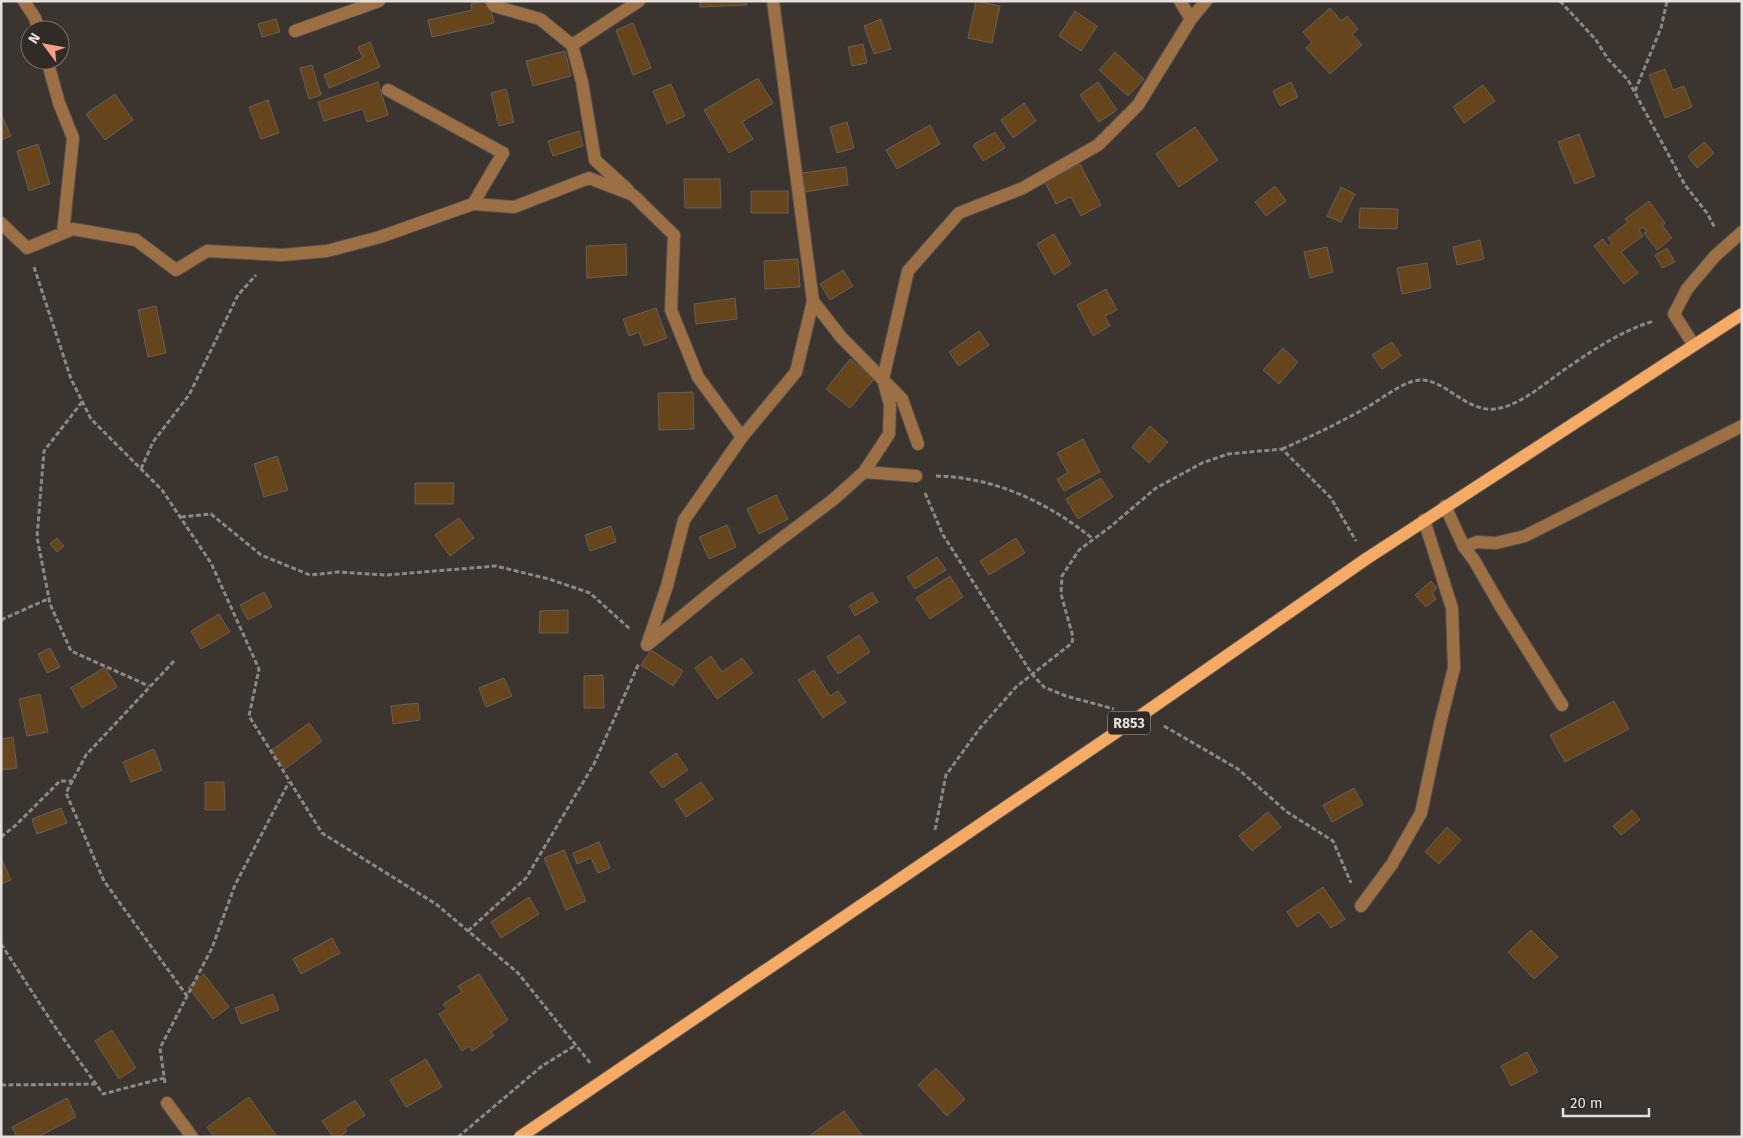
<svg xmlns="http://www.w3.org/2000/svg" width="1743" height="1138" viewBox="0 0 1743 1138" font-family="'Fira Sans',sans-serif">
  <style>
    .building { fill: #67451c; stroke: #666059 }
    .lines { fill: none; stroke-linecap: round; stroke-linejoin: round }
    .minor-casing { stroke: #56504b; stroke-width: 14 }
    .major-casing { stroke: #56504b; stroke-width: 14 }
    .path { stroke: #8e8884; stroke-width: 3; stroke-dasharray: 5 2.5; stroke-linecap: butt }
    .minor { stroke: #9c6f45; stroke-width: 12 }
    .major { stroke: #f5ab65; stroke-width: 12 }
    .labels { text-anchor: middle; stroke-width: 4; stroke-linejoin: round; paint-order: stroke }
    .shield { fill: #312a25; stroke: #afa9a6; stroke-width: 1 }
    .shield-label { font-size: 14px; font-weight: bold; fill: #e5e0dd }
  </style>
  <rect width="100%" height="100%" fill="#3b342f"/>
  <path class="building" d="M482,1h7l5,22 -62,14 -4,-17 44,-10 -1,-6z
    M700,1h46l1,4 -47,2z
    M976,1l24,5 -8,37 -24,-5z
    M1330,8l11,13 6,-5 11,13 -6,5 10,11 -32,29 -24,-26 6,-6 -9,-10z
    M1075,11l22,15 -16,25 -22,-15z
    M276,19l4,13 -18,5 -4,-13z
    M881,19l10,30 -17,5 -10,-28z
    M633,23l18,45 -18,7 -17,-45z
    M370,42l10,25 -51,21 -5,-13 39,-17 -5,-11z
    M863,44l4,19 -15,3 -4,-19z
    M565,51l6,25 -38,10 -7,-25z
    M1115,52l29,27 -16,17 -29,-26z
    M312,65l9,30 -12,4 -9,-31z
    M1665,69l8,21 11,-4 8,21 -27,11 -16,-43z
    M758,78l15,25 -31,19 11,17 -24,14 -25,-43z
    M378,82l10,33 -21,7 -4,-13 -39,12 -6,-19z
    M1098,82l19,28 -18,12 -19,-27z
    M1291,82l7,15 -18,9 -7,-15z
    M671,84l14,32 -18,8 -14,-33z
    M1483,85l12,16 -31,22 -11,-16z
    M506,89l8,33 -15,4 -8,-33z
    M115,94l18,26 -28,20 -19,-26z
    M268,100l11,33 -18,6 -12,-32z
    M1024,103l12,18 -23,17 -12,-18z
    M1,114l10,22 -10,4z
    M847,122l7,26 -17,5 -7,-26z
    M930,125l10,19 -43,25 -11,-19z
    M1195,127l23,33 -39,27 -23,-33z
    M579,131l4,15 -30,10 -5,-15z
    M995,132l10,16 -22,13 -10,-16z
    M1579,134l16,42 -20,8 -17,-42z
    M1704,142l10,11 -17,15 -9,-12z
    M38,144l12,40 -21,7 -12,-40z
    M1080,164l21,41 -20,11 -10,-19 -15,7 -11,-22z
    M846,167l2,18 -43,7 -3,-19z
    M684,179h36l1,29h-36z
    M1275,186l11,15 -20,15 -11,-14z
    M1341,187l14,7 -14,28 -14,-6z
    M751,191h37v22h-37z
    M1649,201l16,22 -3,2 10,13 -15,12 -13,-17 3,-2 -4,-4 -4,3 4,6 -22,16 17,21 -14,11 -30,-38 9,-7 5,7 4,-3 -4,-5 20,-16 -3,-3z
    M1360,208l38,1 -1,20 -38,-1z
    M1054,234l17,30 -17,11 -17,-31z
    M1480,240l4,19 -27,6 -4,-18z
    M626,244l1,31 -40,3 -1,-32z
    M1327,247l6,25 -23,6 -6,-26z
    M1667,248l8,14 -13,6 -7,-13z
    M798,259l2,28 -35,2 -1,-28z
    M1427,263l4,25 -29,6 -5,-26z
    M843,270l10,16 -23,14 -10,-16z
    M1106,289l11,21 -12,6 5,10 -17,10 -16,-31z
    M735,298l2,21 -41,5 -2,-20z
    M156,306l10,47 -18,4 -10,-47z
    M656,308l11,30 -23,8 -5,-14 -10,4 -6,-17z
    M979,331l10,14 -30,21 -10,-14z
    M1392,342l9,14 -19,13 -10,-14z
    M1283,348l15,14 -19,22 -16,-14z
    M850,359l24,20 -24,29 -24,-19z
    M693,392l1,37 -35,1 -1,-37z
    M1150,426l18,16 -19,21 -17,-16z
    M1083,439l17,33 -36,19 -7,-12 11,-6 -11,-20z
    M277,456l11,34 -24,7 -10,-33z
    M1101,478l12,19 -35,22 -12,-20z
    M415,483h39l-1,21h-38z
    M776,495l12,24 -29,15 -12,-25z
    M459,518l15,20 -24,18 -15,-21z
    M727,525l9,22 -27,12 -10,-22z
    M611,526l5,16 -26,9 -5,-16z
    M57,538l7,8 -7,6 -7,-8z
    M1016,538l9,15 -36,22 -9,-14z
    M937,557l9,13 -31,19 -8,-12z
    M950,576l13,21 -33,22 -14,-21z
    M1431,581l6,7 -5,5 4,6 -10,8 -11,-12z
    M264,592l8,15 -24,13 -8,-15z
    M872,592l6,10 -23,14 -6,-10z
    M568,610v23h-29l1,-22z
    M219,614l11,18 -29,17 -10,-18z
    M859,635l11,17 -32,22 -11,-17z
    M50,648l10,19 -13,6 -9,-19z
    M651,650l32,21 -10,15 -32,-21z
    M711,656l11,16 20,-14 11,15 -36,26 -22,-31z
    M105,667l12,20 -35,21 -11,-20z
    M814,670l16,26 8,-5 8,11 -23,16 -25,-38z
    M603,675l1,33h-20v-32z
    M504,678l8,18 -26,11 -7,-19z
    M40,694l8,38 -21,4 -8,-37z
    M1614,701l15,28 -64,33 -15,-27z
    M418,703l2,17 -27,4 -2,-18z
    M309,723l13,18 -37,28 -13,-19z
    M13,737l4,31 -16,2v-31z
    M154,749l8,21 -31,12 -8,-20z
    M676,753l12,17 -26,18 -12,-16z
    M205,782h19l1,28h-20z
    M701,782l12,17 -27,18 -11,-17z
    M1354,788l9,17 -31,17 -9,-17z
    M61,808l6,15 -30,11 -5,-15z
    M1632,810l8,10 -19,15 -8,-9z
    M1268,812l13,15 -29,24 -13,-15z
    M1447,827l14,13 -22,24 -14,-12z
    M599,842l11,26 -12,5 -7,-15 -14,6 -4,-11z
    M564,850l22,51 -20,9 -22,-52z
    M1,858l10,22 -10,4z
    M1323,887l22,32 -14,9 -12,-16 -22,15 -10,-15z
    M529,897l10,17 -38,24 -10,-16z
    M1531,930l27,27 -24,22 -26,-27z
    M332,938l8,15 -39,21 -8,-15z
    M204,974l25,33 -16,12 -25,-32z
    M479,974l29,46 -17,12 3,4 -22,15 -3,-5 -7,5 -23,-37 8,-5 -4,-5 19,-12 -4,-6z
    M273,994l6,16 -38,14 -6,-16z
    M112,1030l24,38 -17,11 -24,-38z
    M1527,1052l11,20 -27,14 -10,-20z
    M426,1059l16,28 -36,20 -16,-27z
    M936,1068l29,31 -18,17 -29,-31z
    M249,1097l28,40h-63l-7,-10z
    M67,1098l9,19 -38,20h-21l-5,-10z
    M355,1100l10,15 -20,13 2,3 -8,6h-6l-11,-16z
    M844,1111l19,26h-55z"/>
  <g class="lines">
    <g class="minor-casing">
      <path id="minor" d="M24,1l11,17 4,12
        M491,1l3,5 46,13 32,26 67,-44
        M773,1l40,300
        M1180,1l11,18
        M295,31l84,-30
        M572,45l10,37 13,78 33,30
        M47,60l12,43 14,35 -10,95
        M473,204l41,3 75,-29 44,17 41,40 -3,75 27,67 44,60
        M1,223l26,25 46,-19 63,11 40,30 31,-19 75,4 45,-4 53,-14 93,-33 30,-51 -115,-63
        M1693,344l-19,-30 13,-25 28,-33 27,-24
        M864,472l25,-38 1,-29 -7,-26 25,-108 51,-58 64,-25 75,-43 40,-40 53,-86 15,-18
        M1445,506l19,41 10,13 27,47 61,98
        M1464,547l13,-5 19,1 29,-7 217,-110
        M647,645l20,-59 17,-66 58,-83 54,-65 17,-71 28,36 61,62 16,45
        M647,645l77,-63 110,-83 30,-27 52,4
        M1361,906l31,-42 29,-51 19,-89 14,-56 -2,-60 -28,-88
        M167,1103l25,34"/>
    </g>
    <g class="major-casing">
      <path id="major" d="M520,1137l623,-423 223,-155 376,-245"/>
    </g>
    <path class="path" d="M1560,1l36,39 12,19 20,21 57,105 22,28 8,15
      M1635,91l26,-63 6,-27
      M34,267l37,112 20,40 71,71 49,73 48,106 -10,47 73,117 114,71 82,69 73,91
      M82,402l-38,49 -7,86 13,67 21,47 78,35
      M1282,449c28,-12 55,-25 82,-40 15,-8 40,-29 57,-29 25,0 45,32 74,29 23,-3 47,-23 66,-37 29,-20 59,-41 93,-51
      M141,469l12,-27 36,-47 49,-100 18,-20
      M936,476c59,1 113,27 157,63
      M925,493l18,42 89,139 12,13 22,9 48,13
      M181,517l30,-3 50,41 49,20 28,-3 48,3 110,-9 53,13 41,14 41,37
      M1,620l49,-22
      M174,661l-88,94 -20,38 38,88 83,115
      M1164,726l74,43 49,43 46,29 18,42
      M935,830l11,-55 34,-47 36,-41 56,-44 1,-6 -12,-43 1,-18 17,-26 31,-23 46,-39 46,-25 26,-9 54,-5 49,49 25,43
      M1,837l15,-12 44,-44h13
      M468,931l58,-53 68,-114 45,-101
      M1,944l52,80 50,70 61,-16
      M165,1083l-5,-35 52,-100 23,-63 54,-103
      M1,1085l95,-1
      M458,1137l84,-71 34,-21"/>
    <use href="#minor" class="minor"/>
    <use href="#major" class="major"/>
  </g>
  <g class="labels">
    <rect class="shield" x="1108" y="711.5" width="42" height="23" rx="4"/>
    <g class="shield-label">
      <text x="1129" y="728">R853</text>
    </g>
  </g>
  <rect width="1743" height="1138" fill="none" stroke="#e5e0dd" stroke-width="5"/>
  <g transform="translate(45 45) rotate(302)"><circle r="24" fill="#312a25" stroke="#79736f"/>
  <path d="M0-4L9 19L0 12L-9 19Z" fill="#f49e88"/>
  <text y="-8" font-size="14" font-weight="bold" text-anchor="middle" fill="#e5e0dd">N</text>
  </g>
  <path d="M1563 1108v8h86v-8" fill="none" stroke="#e5e0dd" stroke-width="2.5"/>
  <text x="1570" y="1108" font-size="15" fill="#e5e0dd" stroke="#312a25" stroke-width="4" paint-order="stroke">20 m</text>
</svg>
